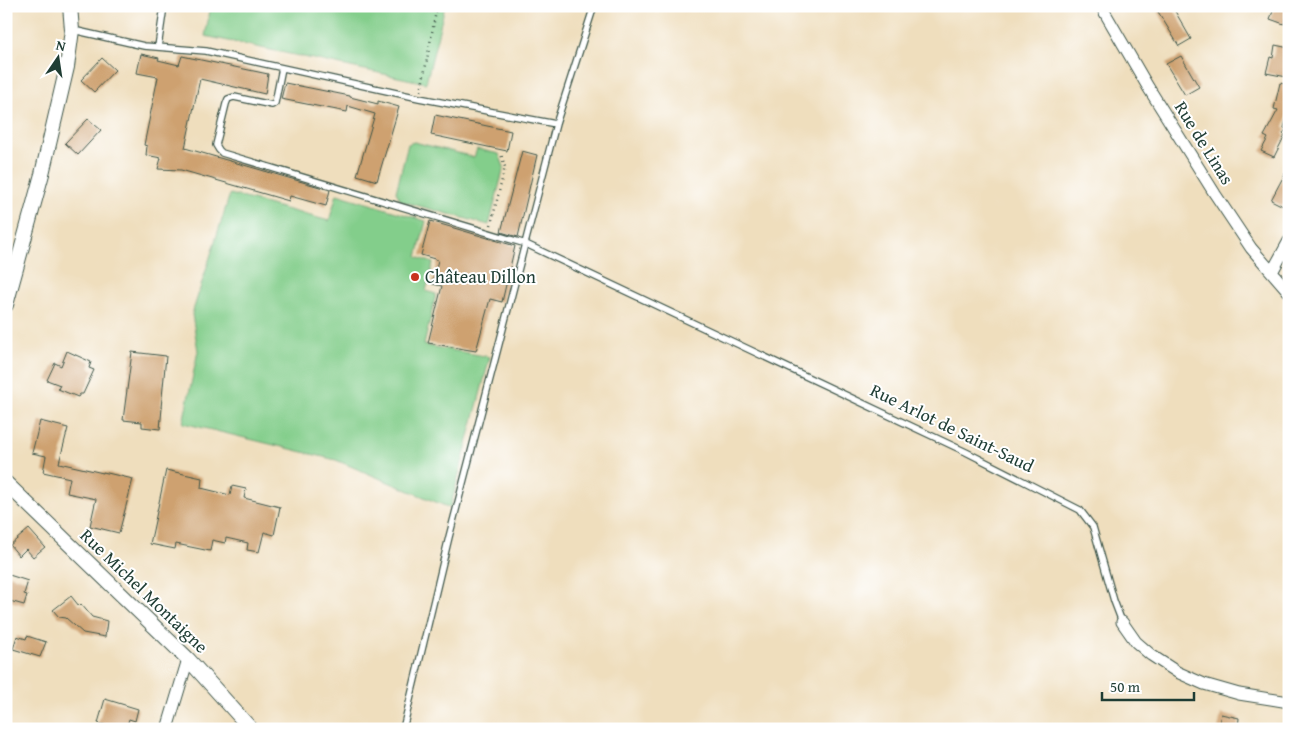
<svg xmlns="http://www.w3.org/2000/svg" width="1295" height="735" viewBox="0 0 1295 735" font-family="'Gentium Book Plus',serif">
  <style>
    .green { fill: #83ce8b; stroke: #518660 }
    .building { fill: #cea16f }
    .lines { fill: none; stroke-linecap: round; stroke-linejoin: round }
    .service-casing { stroke: #3e5549; stroke-width: 8 }
    .minor-casing { stroke: #3e5549; stroke-width: 13 }
    .tertiary-casing { stroke: #3e5549; stroke-width: 16 }
    .path { stroke: #3e5549; stroke-width: 2.5; stroke-dasharray: 1 4; stroke-linecap: butt }
    .service { stroke: #fff; stroke-width: 5.5 }
    .minor { stroke: #fff; stroke-width: 11 }
    .tertiary { stroke: #fff; stroke-width: 14 }
    .poi-dot { fill: #c8321e; stroke: #fff; stroke-width: 2 }
    .labels { text-anchor: middle; stroke-width: 4; stroke-linejoin: round; paint-order: stroke }
    .street-label { font-size: 18px; fill: #1f3d34; stroke: #fff }
    .poi-label { font-size: 18px; fill: #1f3d34; stroke: #fff; text-anchor: start }
  </style>
  <rect width="100%" height="100%" fill="#fff"/>
  <filter id="ink" filterUnits="userSpaceOnUse"><feTurbulence type="fractalNoise" baseFrequency=".02" numOctaves="2"/><feDisplacementMap in="SourceGraphic" scale="10" xChannelSelector="R" yChannelSelector="G"/><feConvolveMatrix kernelMatrix="1 2 1 2 8 2 1 2 1" color-interpolation-filters="sRGB"/></filter>
  <filter id="wash" filterUnits="userSpaceOnUse"><feTurbulence type="fractalNoise" baseFrequency=".0096" numOctaves="4" result="noise"/><feDisplacementMap in="SourceGraphic" scale="20" xChannelSelector="R" yChannelSelector="G"/><feGaussianBlur stdDeviation="1.12" result="paint"/><feColorMatrix in="noise" values="0 0 0 0 0 0 0 0 0 0 0 0 0 0 0 0 0 1.4 0 .05"/><feComposite in="paint" operator="in"/></filter>
  <g filter="url(#wash)">
    <rect width="100%" height="100%" fill="#efdebd"/>
    <path class="green" d="M211,6h234l-19,77 -221,-47z
      M414,142l60,15 3,-8 22,5 5,13 -15,58 -88,-24 -5,-9 12,-48z
      M230,194l99,27 8,-27 89,27 -9,36 16,6 -7,28 10,3 -12,51 66,12 -40,151 -114,-48 -153,-37 15,-72 -6,-37z"/>
    <g id="blocks">
      <path class="building" d="M1163,6h9l19,33 -12,7 -22,-36z
        M1275,6h14v6l-5,12 -14,-5z
        M1275,45l14,3 -3,16h3l-2,13 -21,-4 4,-16 3,1z
        M141,54l18,4 -1,2 21,5 3,-9 86,18 -3,20 -65,-15 -15,69 145,42 -4,16 -36,-10 -1,5 -108,-31 -23,-1 3,-11 -15,-3 1,-9 -3,-1 14,-68 -21,-4z
        M1181,56l18,31 -14,8 -19,-31z
        M102,58l13,12 -21,22 -13,-12z
        M285,83l65,13v1l28,7v-3l21,6 -22,74 -20,-6 18,-61 -27,-8 -1,6 -66,-13z
        M1280,83l9,2v27h-1l-4,16 2,1 -3,5 2,1 -11,22 -13,-6 7,-13 -4,-2 14,-26 -4,-1z
        M435,115l76,16 -4,20 -76,-16z
        M88,119l13,11 -23,25 -13,-12z
        M522,151l15,4 -19,82 -17,-5z
        M1289,166v37l-3,-1 -3,4 -12,-6z
        M430,221l85,25 -13,56 -12,-3 -14,52 -48,-8 14,-57 -10,-2 6,-24 -17,-5z
        M67,351l24,11 -2,6 5,2 -11,24h-3l-2,3 -20,-8 2,-4 -13,-5 8,-17 6,3z
        M132,352l34,4 -5,52h1l-2,21 -18,-2v-5l-19,-2z
        M40,421l28,7 -9,35 44,10v-1l30,7 -14,54 -29,-7 6,-27 -29,-6 3,-15 -27,-6 3,-16 -14,-3z
        M166,470l36,8 -1,10 29,7 2,-9 14,3 -2,9 36,9 -6,28 -10,-3 -5,20 -12,-2 1,-7 -22,-5 -1,5 -13,-3 -2,11 -34,-7 -1,5 -25,-5z
        M29,529l16,18 -12,10 -7,-8 -7,7 -9,-11z
        M6,574l22,7 -4,13 3,1 -3,10 -18,-5 3,-9 -3,-1z
        M71,596l8,10 2,-2 11,13 15,4 -2,16 -22,-4 -17,-15 -7,-1 -6,-7z
        M17,636l9,3 1,-3 19,6 -6,15 -27,-8z
        M105,699l33,10 -3,12 -6,-2 -3,10h-9l-19,-6z
        M1221,714l18,4 -1,11h-20z"/>
    </g>
  </g>
  <g filter="url(#ink)">
    <use href="#blocks" fill-opacity="0" stroke="#3e5549" stroke-width="1"/>
    <g class="lines">
      <g class="service-casing">
        <path id="service" d="M73,30l71,16 62,5 213,47 137,26 -107,413 -46,192
          M158,47l6,-41
          M282,68l-7,35 -3,2 -38,-8 -6,2 -2,5 -10,41 3,5 3,3 304,91 440,208 114,58 13,17 21,74 8,21
          M556,124l38,-118"/>
      </g>
      <g class="minor-casing">
        <path id="minor" d="M1101,6l47,81 67,107 36,54 38,44
          M1272,272l17,-31
          M1122,622l14,20 15,13 26,17 27,12 35,10 50,8
          M167,729l21,-70"/>
      </g>
      <g class="tertiary-casing">
        <path id="tertiary" d="M6,305l36,-131 25,-107 5,-37 -2,-24
          M6,483l182,176 63,70"/>
      </g>
      <path class="path" d="M421,91l16,-85
        M491,225l14,-58 -4,-13"/>
      <use href="#service" class="service"/>
      <use href="#minor" class="minor"/>
      <use href="#tertiary" class="tertiary"/>
    </g>
  </g>
  <circle class="poi-dot" cx="415" cy="277" r="5"/>
  <g class="labels">
    <g class="street-label">
      <text transform="translate(1204 143) rotate(58)" y="6">Rue de Linas</text>
      <text transform="translate(952 428) rotate(26)" y="6">Rue Arlot de Saint-Saud</text>
      <text transform="translate(144 591) rotate(44)" y="6">Rue Michel Montaigne</text>
    </g>
    <g class="poi-label">
      <text x="425" y="283">Château Dillon</text>
    </g>
  </g>
  <rect width="1295" height="735" fill="none" stroke="#fff" stroke-width="25"/>
  <g transform="translate(58 58) rotate(13)" stroke="#ffffff" stroke-width="4" paint-order="stroke">
  <path d="M0-4L9 19L0 12L-9 19Z" fill="#1f3d34"/>
  <text y="-8" font-size="14" font-weight="bold" text-anchor="middle" fill="#1f3d34">N</text>
  </g>
  <path d="M1102 692v8h92v-8" fill="none" stroke="#1f3d34" stroke-width="2.5"/>
  <text x="1110" y="692" font-size="15" fill="#1f3d34" stroke="#ffffff" stroke-width="4" paint-order="stroke">50 m</text>
</svg>
